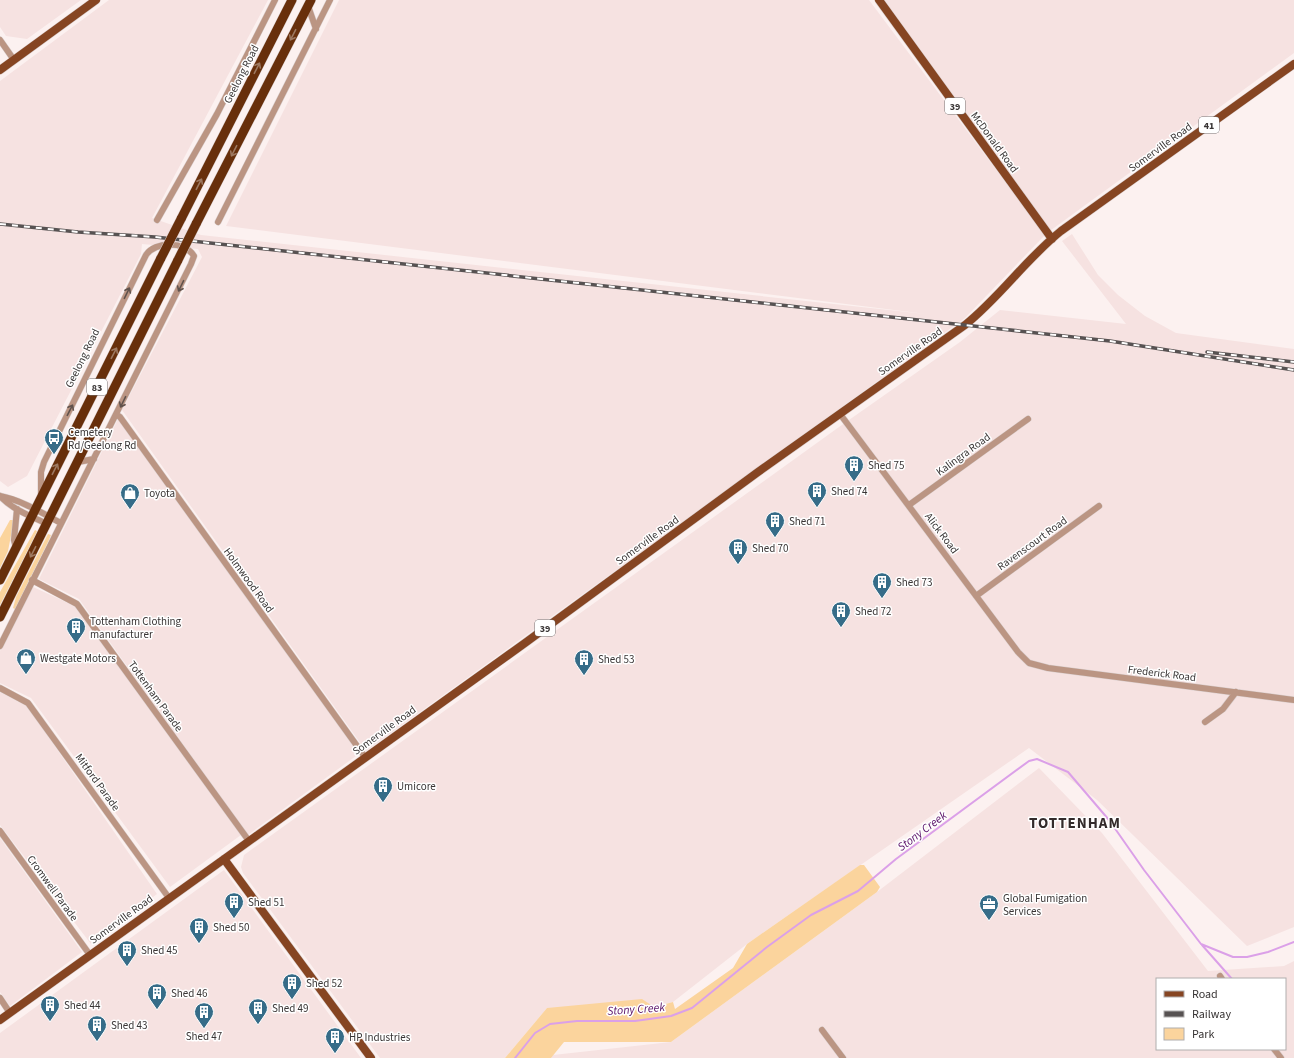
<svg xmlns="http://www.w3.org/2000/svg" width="1294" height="1058" viewBox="0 0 1294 1058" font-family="'Source Sans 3',sans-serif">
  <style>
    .built { fill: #f6e2e1; fill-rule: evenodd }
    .green { fill: #fbd49d }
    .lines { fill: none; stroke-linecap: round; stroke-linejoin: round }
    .stream { stroke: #dba0e8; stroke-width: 2 }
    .minor-casing { stroke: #d9cfce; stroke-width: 7 }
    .major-casing { stroke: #d9cfce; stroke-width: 9 }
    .highway-casing { stroke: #d9cfce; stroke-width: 10 }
    .minor { stroke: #bb9583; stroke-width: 6 }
    .major { stroke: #864522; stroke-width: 8 }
    .highway { stroke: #682f0b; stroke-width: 9 }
    .rail-casing { stroke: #575252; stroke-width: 3.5 }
    .rail { stroke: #fff; stroke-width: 2; stroke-dasharray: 6; stroke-linecap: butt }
    .highway-bridge-casing { stroke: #d9cfce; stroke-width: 10; stroke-linecap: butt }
    .highway-bridge { stroke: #682f0b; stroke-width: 9 }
    .oneway { stroke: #9d7860 }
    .oneway2 { stroke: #60524c }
    .labels { text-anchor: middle; stroke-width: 3; stroke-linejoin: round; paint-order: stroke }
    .shield { fill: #fff; stroke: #747272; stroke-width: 1 }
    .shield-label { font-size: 10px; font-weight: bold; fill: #393535 }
    .street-label { font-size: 11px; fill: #393535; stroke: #fff }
    .poi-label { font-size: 11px; fill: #393535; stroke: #fff; text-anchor: start }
    .water-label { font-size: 12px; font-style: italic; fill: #5b146a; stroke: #fff }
    .district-label { font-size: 15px; font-weight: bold; letter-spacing: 1px; fill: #332b2b; stroke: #fff }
  </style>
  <rect width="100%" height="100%" fill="#fcf1f0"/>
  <path class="built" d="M0,0h81l-54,39 -21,-3 -6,-9z
    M109,0h159l-116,218 49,17 725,79 -700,-88 113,-226h530l176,235 -80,83 -599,433 -244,-341 80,-153 -4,-8 -56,-5 -1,10 -114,222 -19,11 -8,-6v-400z
    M882,0h412v53l-247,180z
    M1072,234l26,41 20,20 27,21 31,17 118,16v578l-47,19 -150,-146 -68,-52 -282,196 -74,58 -19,5 -107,1 -42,50h-125l-137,-185 -2,-6 3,-12 595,-428 121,-85 40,-32 126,14 -64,-83z
    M118,419l242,334 -112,82 -169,-236 -40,-20z
    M33,587l42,19 166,229 -71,52 -139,-189 -31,-15v-32z
    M0,692l27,14 130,188 -66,50 -91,-119z
    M1039,768l63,65 106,138 76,-5 10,-5v97h-743l2,-3 118,-13 206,-150zM1157,979h128v70h-128z
    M0,838l82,114 -72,54 -10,-14z
    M224,870l137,188h-361v-25z"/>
  <path class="green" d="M10,520h4l-6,31 -8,17v-30z
    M35,530l2,1 -1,3 -36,71v-13z
    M48,534l3,1 -2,5 -34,69 -2,-1 3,-11z
    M860,865h4l16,22 -3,5 -206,150h-107l-13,16h-46l42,-50 95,-9 12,8 19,-5 2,7 58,-41 14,-24z"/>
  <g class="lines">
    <path class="stream" d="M1202,945l30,34
      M515,1058l20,-25 15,-9 27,-3h58l36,-5 21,-8 75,-61 44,-32 47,-24 38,-32 133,-98 8,-2 31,13 41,48 35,50 57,74 32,13h14l21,-5 26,-10"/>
    <g class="minor-casing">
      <path id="minor" d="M308,6l8,23
        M0,40l14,20
        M157,220l60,-106 58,-114
        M218,222l112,-222
        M840,414l178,238 11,11 19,5 246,32
        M117,415l3,2 245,340
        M78,462l16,-3
        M0,496c21,4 42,17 61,27
        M0,496c13,14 31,20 47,28
        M909,505l119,-86
        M16,548l-2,-8 3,-31
        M32,580l45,24 172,237
        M976,596l123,-90
        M0,646l191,-382 3,-8c-9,-15 -39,-15 -48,-1l-102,207 -3,10v24
        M0,688l28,15 141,195
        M1205,722l18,-13 13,-17
        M0,831l90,124
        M1220,976l2,3
        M0,998l10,15
        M822,1030l21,28
        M1274,1049l7,9"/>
    </g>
    <g class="major-casing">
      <path id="major" d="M879,0l173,239
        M0,70l96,-70
        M224,859l147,199
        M0,1020l525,-377 233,-171 207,-147c35,-28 61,-66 96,-94l233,-167"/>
    </g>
    <g class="highway-casing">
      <path id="highway" d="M181,219l111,-219
        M196,224l115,-224
        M0,580l161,-322
        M0,617l178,-357"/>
    </g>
    <use href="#minor" class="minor"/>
    <use href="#major" class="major"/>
    <use href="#highway" class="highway"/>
    <g class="rail-casing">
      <path id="rail" d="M0,224l78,8 77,5 846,92 109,12 184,29
        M1207,352l87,10"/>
    </g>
    <use href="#rail" class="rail"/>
    <g class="highway-bridge-casing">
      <path id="highway-bridge" d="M161,258l20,-39
        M178,260l18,-36"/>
    </g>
    <use href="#highway-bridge" class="highway-bridge"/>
  </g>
  <defs><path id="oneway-shaft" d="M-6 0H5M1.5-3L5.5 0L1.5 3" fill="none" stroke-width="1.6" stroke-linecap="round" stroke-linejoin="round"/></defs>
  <g class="oneway">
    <use href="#oneway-shaft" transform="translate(293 35) rotate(117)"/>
    <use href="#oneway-shaft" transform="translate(257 68) rotate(-63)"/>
    <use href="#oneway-shaft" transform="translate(234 151) rotate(117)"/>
    <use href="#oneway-shaft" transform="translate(199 184) rotate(-63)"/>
    <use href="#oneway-shaft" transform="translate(114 353) rotate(-63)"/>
    <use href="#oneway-shaft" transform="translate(55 469) rotate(-63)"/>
    <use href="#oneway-shaft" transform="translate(33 552) rotate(117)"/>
  </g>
  <g class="oneway2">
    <use href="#oneway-shaft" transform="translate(181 286) rotate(116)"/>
    <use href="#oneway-shaft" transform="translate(127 293) rotate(-64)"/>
    <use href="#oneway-shaft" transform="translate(123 402) rotate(116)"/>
    <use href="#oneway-shaft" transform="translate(70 410) rotate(-63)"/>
  </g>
  <defs>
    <g id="bus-pin" transform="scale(1)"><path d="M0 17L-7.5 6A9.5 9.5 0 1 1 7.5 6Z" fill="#366c88" stroke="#fff"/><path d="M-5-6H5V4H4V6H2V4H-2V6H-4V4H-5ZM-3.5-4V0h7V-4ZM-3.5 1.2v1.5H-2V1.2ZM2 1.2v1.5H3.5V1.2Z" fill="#fff"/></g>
    <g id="building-pin" transform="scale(1)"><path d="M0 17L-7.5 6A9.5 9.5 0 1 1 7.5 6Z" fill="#366c88" stroke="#fff"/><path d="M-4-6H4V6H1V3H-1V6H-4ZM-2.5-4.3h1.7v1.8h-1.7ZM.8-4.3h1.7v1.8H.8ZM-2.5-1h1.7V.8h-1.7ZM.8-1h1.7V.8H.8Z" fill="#fff"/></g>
    <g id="shop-pin" transform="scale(1)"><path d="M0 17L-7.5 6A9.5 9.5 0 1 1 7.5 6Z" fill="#366c88" stroke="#fff"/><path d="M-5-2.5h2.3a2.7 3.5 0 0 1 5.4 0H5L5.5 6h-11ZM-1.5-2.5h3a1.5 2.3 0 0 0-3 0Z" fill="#fff"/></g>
    <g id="office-pin" transform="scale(1)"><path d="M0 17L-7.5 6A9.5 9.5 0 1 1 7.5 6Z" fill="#366c88" stroke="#fff"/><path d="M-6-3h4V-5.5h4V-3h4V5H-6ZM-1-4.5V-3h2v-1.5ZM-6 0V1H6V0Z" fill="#fff"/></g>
  </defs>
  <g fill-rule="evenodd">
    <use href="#bus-pin" x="54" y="438"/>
    <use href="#building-pin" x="854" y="465"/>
    <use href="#building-pin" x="817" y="491"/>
    <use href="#shop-pin" x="130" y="493"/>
    <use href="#building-pin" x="775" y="521"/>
    <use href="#building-pin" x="738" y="548"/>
    <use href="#building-pin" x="882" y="582"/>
    <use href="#building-pin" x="841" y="611"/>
    <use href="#building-pin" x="76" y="627"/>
    <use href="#shop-pin" x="26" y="658"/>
    <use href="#building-pin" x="584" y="659"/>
    <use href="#building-pin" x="383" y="786"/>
    <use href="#building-pin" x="234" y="902"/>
    <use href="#office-pin" x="989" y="904"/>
    <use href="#building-pin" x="199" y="927"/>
    <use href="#building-pin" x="127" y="950"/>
    <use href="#building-pin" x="292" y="983"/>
    <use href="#building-pin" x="157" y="993"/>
    <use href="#building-pin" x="50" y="1005"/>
    <use href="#building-pin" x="258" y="1008"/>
    <use href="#building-pin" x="204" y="1012"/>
    <use href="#building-pin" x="97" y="1025"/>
    <use href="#building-pin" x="335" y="1037"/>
  </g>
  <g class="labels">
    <g class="shield">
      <rect x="945" y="98" width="20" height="16" rx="3"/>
      <rect x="1199" y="117" width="20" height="16" rx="3"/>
      <rect x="87" y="379" width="20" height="16" rx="3"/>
      <rect x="535" y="620" width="20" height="16" rx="3"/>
    </g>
    <g class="shield-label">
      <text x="955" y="110">39</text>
      <text x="1209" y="129">41</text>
      <text x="97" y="391">83</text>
      <text x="545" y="632">39</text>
    </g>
    <g class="street-label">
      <text transform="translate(241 74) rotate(-63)" y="4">Geelong Road</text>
      <text transform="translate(995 142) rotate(54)" y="4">McDonald Road</text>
      <text transform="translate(1160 147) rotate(-36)" y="4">Somerville Road</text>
      <text transform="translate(910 351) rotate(-35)" y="4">Somerville Road</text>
      <text transform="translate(82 358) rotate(-64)" y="4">Geelong Road</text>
      <text transform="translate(963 454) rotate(-36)" y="4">Kalingra Road</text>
      <text transform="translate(942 533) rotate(53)" y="4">Alick Road</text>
      <text transform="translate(647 540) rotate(-36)" y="4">Somerville Road</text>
      <text transform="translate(1032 543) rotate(-36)" y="4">Ravenscourt Road</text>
      <text transform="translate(249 580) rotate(54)" y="4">Holmwood Road</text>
      <text transform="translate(1162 673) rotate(7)" y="4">Frederick Road</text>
      <text transform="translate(156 696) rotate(54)" y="4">Tottenham Parade</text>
      <text transform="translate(384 730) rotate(-36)" y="4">Somerville Road</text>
      <text transform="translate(98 782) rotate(54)" y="4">Mitford Parade</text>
      <text transform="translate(53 888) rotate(54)" y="4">Cromwell Parade</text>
      <text transform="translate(121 919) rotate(-36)" y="4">Somerville Road</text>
    </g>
    <g class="poi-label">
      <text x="68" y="436">Cemetery<tspan x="68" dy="13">Rd/Geelong Rd</tspan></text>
      <text x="868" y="469">Shed 75</text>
      <text x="831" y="495">Shed 74</text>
      <text x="144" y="497">Toyota</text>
      <text x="789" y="525">Shed 71</text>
      <text x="752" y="552">Shed 70</text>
      <text x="896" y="586">Shed 73</text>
      <text x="855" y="615">Shed 72</text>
      <text x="90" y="625">Tottenham Clothing<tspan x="90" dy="13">manufacturer</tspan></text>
      <text x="40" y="662">Westgate Motors</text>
      <text x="598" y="663">Shed 53</text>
      <text x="397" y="790">Umicore</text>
      <text x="1003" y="902">Global Fumigation<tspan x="1003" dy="13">Services</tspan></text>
      <text x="248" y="906">Shed 51</text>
      <text x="213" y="931">Shed 50</text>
      <text x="141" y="954">Shed 45</text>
      <text x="306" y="987">Shed 52</text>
      <text x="171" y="997">Shed 46</text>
      <text x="64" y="1009">Shed 44</text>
      <text x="272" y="1012">Shed 49</text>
      <text x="111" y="1029">Shed 43</text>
      <text x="204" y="1040" text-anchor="middle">Shed 47</text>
      <text x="349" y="1041">HP Industries</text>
    </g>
    <g class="water-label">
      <text transform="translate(922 831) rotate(-37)" y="4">Stony Creek</text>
      <text transform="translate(636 1009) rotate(-4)" y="4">Stony Creek</text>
    </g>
    <g class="district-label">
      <text x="1075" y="828">TOTTENHAM</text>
    </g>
  </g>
  <rect x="1156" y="978" width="130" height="72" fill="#ffffff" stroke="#b0aeae"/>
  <rect x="1164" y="991" width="20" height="6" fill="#864522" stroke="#b0aeae"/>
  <text x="1192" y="998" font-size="12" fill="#393535">Road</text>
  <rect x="1164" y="1011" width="20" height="6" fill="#575252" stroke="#b0aeae"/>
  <text x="1192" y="1018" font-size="12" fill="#393535">Railway</text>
  <rect x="1164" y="1028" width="20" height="12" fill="#fbd49d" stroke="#b0aeae"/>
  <text x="1192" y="1038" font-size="12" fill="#393535">Park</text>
</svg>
